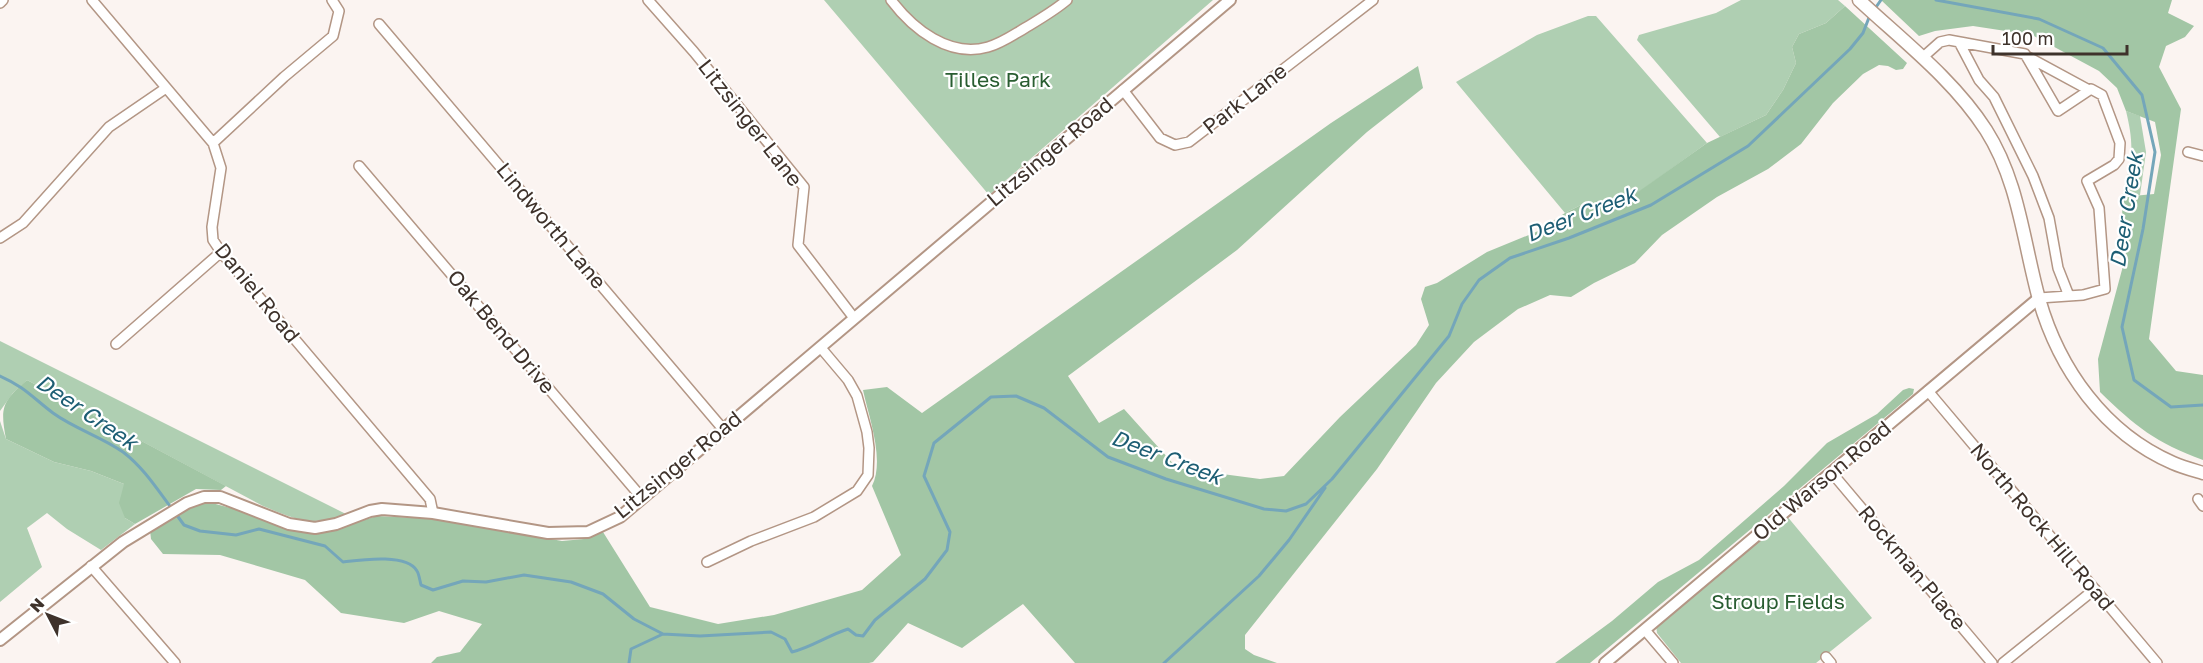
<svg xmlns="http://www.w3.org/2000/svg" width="2203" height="663" viewBox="0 0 2203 663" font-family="'Golos Text',sans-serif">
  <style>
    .green { fill: #afcfb2 }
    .forest { fill: #a2c6a5 }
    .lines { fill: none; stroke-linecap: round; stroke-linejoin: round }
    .stream { stroke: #74a6ba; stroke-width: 3 }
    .minor-casing { stroke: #b39685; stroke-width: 12 }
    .tertiary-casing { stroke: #b39685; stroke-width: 14 }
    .secondary-casing { stroke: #b39685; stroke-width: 15 }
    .minor { stroke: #fff; stroke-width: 9 }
    .tertiary { stroke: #fff; stroke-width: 10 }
    .secondary { stroke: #fff; stroke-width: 12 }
    .labels { text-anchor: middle; stroke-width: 4.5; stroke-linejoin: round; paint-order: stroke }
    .park-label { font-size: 21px; fill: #295d31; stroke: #fff }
    .street-label { font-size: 21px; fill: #3e322b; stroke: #fff }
    .water-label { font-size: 22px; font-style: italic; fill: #1d5e74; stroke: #fff }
  </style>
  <rect width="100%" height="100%" fill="#fbf4f1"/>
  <path class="green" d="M824,0h389l-224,195z
    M1741,0h97l7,6 -19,17 -27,11 -7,13 4,16 -13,27 -17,25 -46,22 -83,-97 2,-5 77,-22z
    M1588,16h8l111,127 -86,62 -36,-2 -20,10 -109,-131 81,-47z
    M2126,111l14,5 6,36 -6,43 -18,2c10,-37 13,-49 4,-86z
    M0,341l348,174c-40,11 -48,6 -85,-9l-236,-126 -14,13 -13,18z
    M0,421l6,18 48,23 37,9 33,13 1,34 10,6 -34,26 -34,-21 -20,-16 -20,15 15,39 -42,35z
    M1786,515l86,103 -56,45h-135l-24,-30 -1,-8z"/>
  <path class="forest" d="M1881,0h291l-4,13 26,13 -9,11 -19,9 -7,21 22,42 -32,230 27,32 27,4v85c-47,-17 -68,-34 -103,-68l-2,-33 25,-93 -1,-69 32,-3 7,-39 -6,-33 -29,-11 -9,-23 -18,-17 -67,-36 -59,-9 -38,5 -16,5z
    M1845,6l62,57 -4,6 -7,1 -8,-4 -9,-1 -16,9 -30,29 -32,41 -33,25 -51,28 -55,38 -27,28 -41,20 -23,14 -21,-2 -32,14 -44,33 -38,41 -59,86 -132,166v14l9,6 23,8h-202l-52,-59 -61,44 -54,-25 -35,39 -4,1h-438l6,-6 23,-5 22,-28 -43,-13 -35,12 -63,-10 -36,-33 -85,-25 -57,-1 -12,-15 -1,-9 40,-23 18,-5 34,9 30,12 32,9 15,2 58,-18 62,3 123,22 22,-2 19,-7 47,75 68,17 56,-9 88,-25 39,-35 -29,-69c13,-26 -3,-68 -9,-96l24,-3 35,26 409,-290 87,-57 5,22 -56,44 -130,118 -169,126 31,47 25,-14 53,59 83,11 24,-3 56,-59 76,-72 13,-20 -8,-26 4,-12 12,-4 50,-31 49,-20 29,-19 20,-10 36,1 86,-61 59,-28 17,-25 13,-27 -4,-16 7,-13 27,-11z
    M27,380l199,106 -5,4 -25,-1 -61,35 -10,-6 -6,-15 5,-19 -33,-13 -37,-9 -48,-23c-6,-32 -4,-37 21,-59z
    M1909,388l5,1 -1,5 -323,269h-35l57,-42 46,-39 41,-22 85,-74 43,-43 50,-29 26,-24z"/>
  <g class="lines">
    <path class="stream" d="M1936,0l103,19 64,29 39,47 13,57 -12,77 -21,98 12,53 37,27 32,-2
      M1874,10l7,-10
      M0,376c25,11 33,22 53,37 22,16 49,24 70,39 20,15 34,37 49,57
      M176,514l8,11 16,6 36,4 23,-6 66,17 18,16c17,-2 64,-9 74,9 2,3 3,10 4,14l12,5 30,-9 23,1 38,-7 47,7 32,12 31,25 29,15 37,2 71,-4 14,7 7,13c18,-4 37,-17 56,-23l8,6 7,1 12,-16 50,-41 22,-29 3,-18 -26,-56 10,-33 57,-46 25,-1 28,12 64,49 58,22 98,30 22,2 20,-7 26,-25 117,-143 13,-32 17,-24 31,-22 59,-20 82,-33 97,-59 102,-97 13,-16 7,-18
      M629,663l2,-14 32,-15
      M1164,663l95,-87 30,-36 36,-52"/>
    <g class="minor-casing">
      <path id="minor" d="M92,0l121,143 8,25 -9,59 1,13 8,12 209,247 3,14
        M648,0l46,52 110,135 -6,58 56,73
        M891,0c22,29 58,58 97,47 14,-4 25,-12 37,-19 15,-9 29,-17 42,-28
        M0,3l3,-3
        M379,24l344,405
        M1959,42l20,38 15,17 39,79 16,42 9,50 11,28
        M2028,57l61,33
        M1922,58l18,-16 9,-2 76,14 33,57 33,-22 11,6 18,48 -1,16 -5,6 -27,16 12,27 6,81 -22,6 -44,3
        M1123,90l37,48 15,7 14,-3 184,-142
        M213,143l71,-66 49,-41 6,-25 -7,-11
        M2188,152l15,4
        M359,166l283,332
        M0,238l23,-15 86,-96 57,-39
        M116,344l105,-92
        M1928,391l229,272
        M1832,473l160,190
        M2198,499l5,7
        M707,562l44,-21 63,-24 43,-26 11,-16 1,-27 -2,-16 -10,-36 -9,-16 -27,-32
        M91,566l84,97
        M1645,630l28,33
        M1826,657l5,6
        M2003,663l92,-74"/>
    </g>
    <g class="tertiary-casing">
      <path id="tertiary" d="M0,640l123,-98 64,-39 17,-6h16l69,27 26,4 21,-4 34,-13 12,-2 51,4 115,20 40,-1 32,-15 610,-517
        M1605,663l434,-365"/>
    </g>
    <g class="secondary-casing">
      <path id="secondary" d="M1859,0c44,41 94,79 127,130 33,52 37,111 53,169 20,70 65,134 134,164 9,4 20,7 30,10"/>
    </g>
    <use href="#minor" class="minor"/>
    <use href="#tertiary" class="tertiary"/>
    <use href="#secondary" class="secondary"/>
  </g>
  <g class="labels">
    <g class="park-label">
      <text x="998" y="87">Tilles Park</text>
      <text x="1778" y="609">Stroup Fields</text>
    </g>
    <g class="street-label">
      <text transform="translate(1245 99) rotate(-38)" y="7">Park Lane</text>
      <text transform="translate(750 123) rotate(52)" y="7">Litzsinger Lane</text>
      <text transform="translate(1050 152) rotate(-40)" y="7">Litzsinger Road</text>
      <text transform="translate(551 226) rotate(50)" y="7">Lindworth Lane</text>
      <text transform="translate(257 293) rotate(51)" y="7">Daniel Road</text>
      <text transform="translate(501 332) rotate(50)" y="7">Oak Bend Drive</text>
      <text transform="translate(678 465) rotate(-39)" y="7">Litzsinger Road</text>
      <text transform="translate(1822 481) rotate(-40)" y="7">Old Warson Road</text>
      <text transform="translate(2042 527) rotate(50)" y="7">North Rock Hill Road</text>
      <text transform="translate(1912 568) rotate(50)" y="7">Rockman Place</text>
    </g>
    <g class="water-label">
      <text transform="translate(2126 210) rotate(-81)" y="8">Deer Creek</text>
      <text transform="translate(1581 214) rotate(-21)" y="8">Deer Creek</text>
      <text transform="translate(87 412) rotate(34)" y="8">Deer Creek</text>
      <text transform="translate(1167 457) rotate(21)" y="8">Deer Creek</text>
    </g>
  </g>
  <g transform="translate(48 615) rotate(312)" stroke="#ffffff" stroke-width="4.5" paint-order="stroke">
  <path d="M0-4.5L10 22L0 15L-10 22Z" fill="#3e322b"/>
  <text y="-9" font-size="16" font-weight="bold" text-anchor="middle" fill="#3e322b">N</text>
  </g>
  <path d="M1993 45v9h134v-9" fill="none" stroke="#3e322b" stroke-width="3"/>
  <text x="2002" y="45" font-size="18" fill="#3e322b" stroke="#ffffff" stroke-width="4.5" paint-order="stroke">100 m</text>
</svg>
